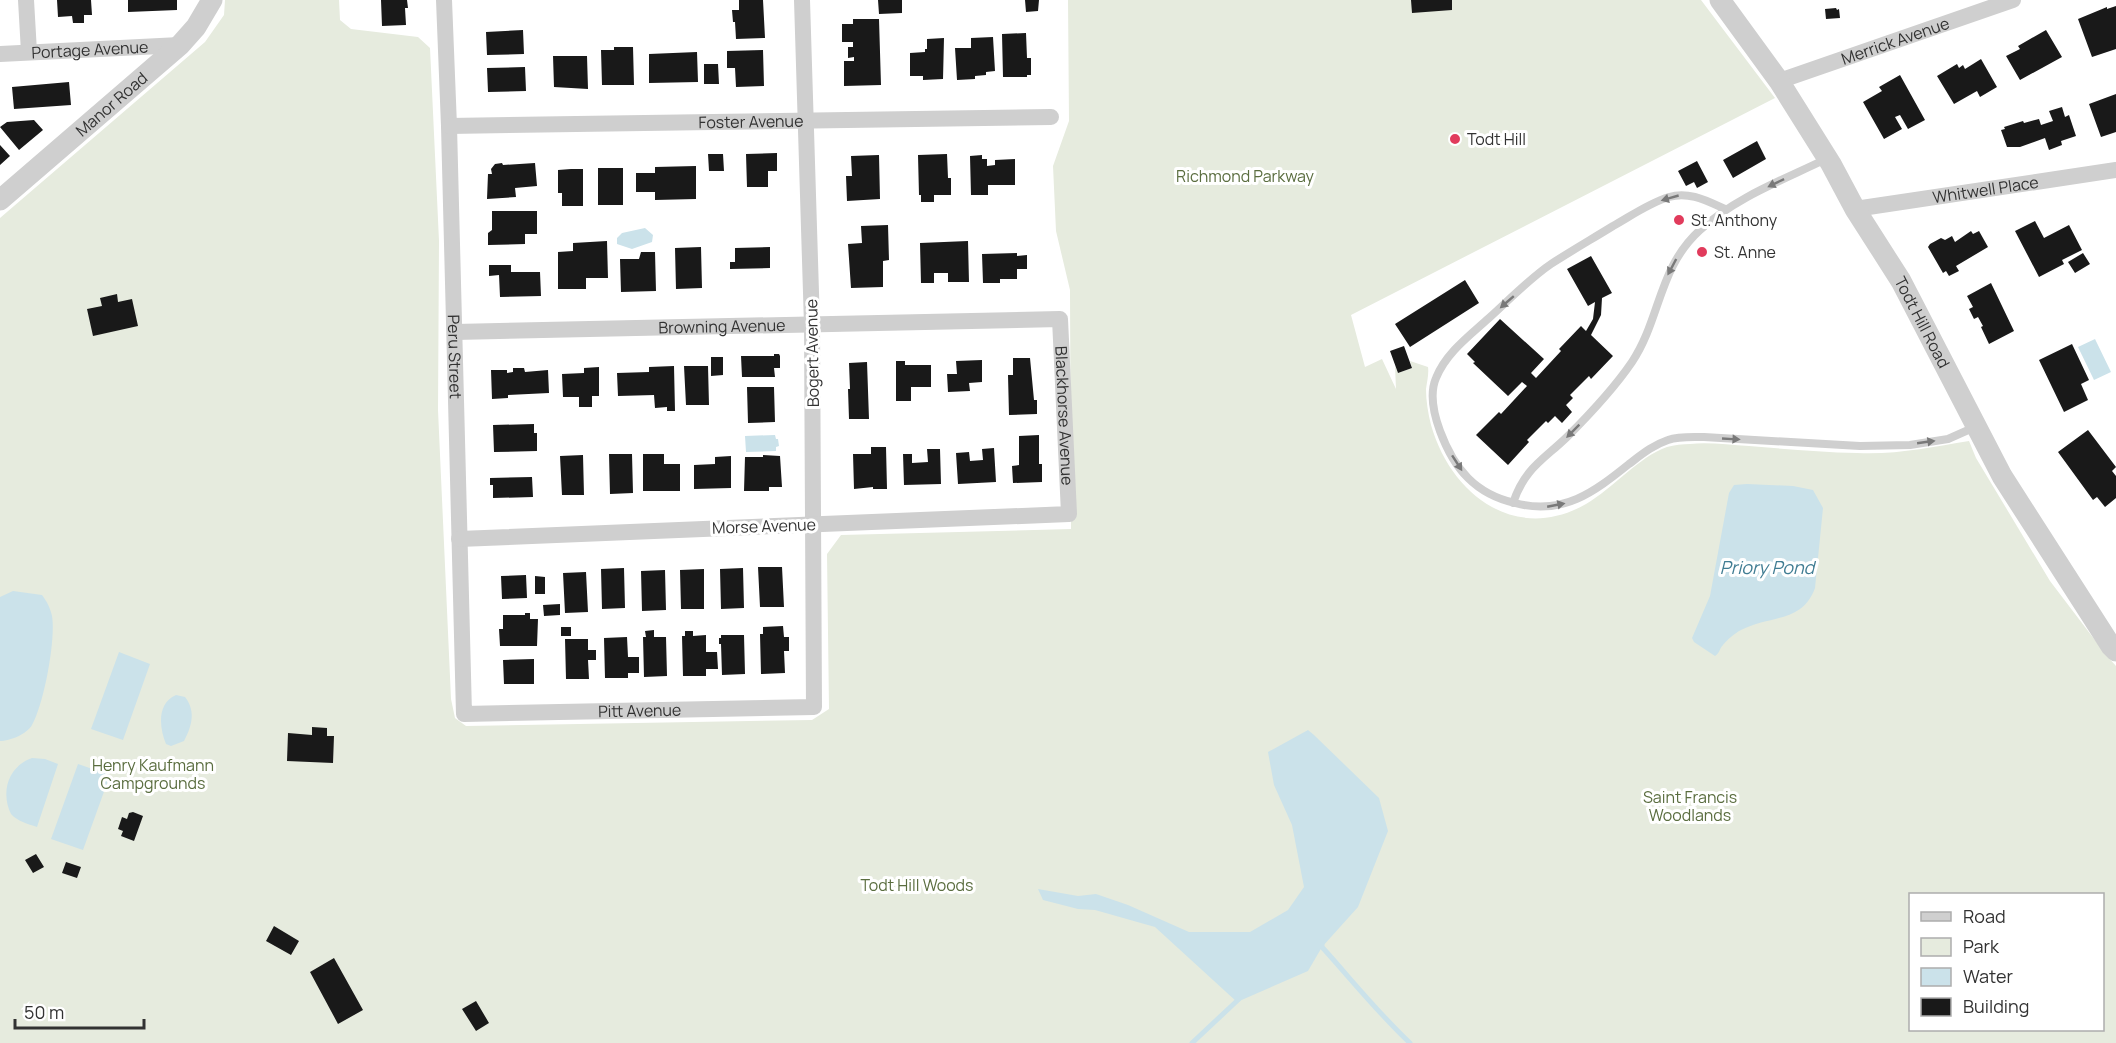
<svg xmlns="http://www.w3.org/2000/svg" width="2116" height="1043" viewBox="0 0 2116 1043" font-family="Manrope,sans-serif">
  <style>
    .green { fill: #e6ebde; fill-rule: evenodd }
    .water { fill: #cbe2ea }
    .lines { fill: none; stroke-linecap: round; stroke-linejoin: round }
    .stream { stroke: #cbe2ea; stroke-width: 5 }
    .building { fill: #191919 }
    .service { stroke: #cfcfcf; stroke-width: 8 }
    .minor { stroke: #cfcfcf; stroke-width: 16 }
    .tertiary { stroke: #cfcfcf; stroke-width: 21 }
    .oneway { fill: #797979 }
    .poi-dot { fill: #e13b5c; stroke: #fff; stroke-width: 2 }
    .labels { text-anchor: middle; stroke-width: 6; stroke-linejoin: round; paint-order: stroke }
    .street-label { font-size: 16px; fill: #323232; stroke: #fff }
    .poi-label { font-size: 16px; fill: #323232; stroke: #fff; text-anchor: start }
    .park-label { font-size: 16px; fill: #5a6d3f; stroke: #fff }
    .water-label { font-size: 18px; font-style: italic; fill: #417d93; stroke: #fff }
  </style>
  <rect width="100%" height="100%" fill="#fff"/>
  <path class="green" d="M225,0h114l1,20 11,9 67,8 12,11 9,193 -1,169 13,289 4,19 11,8 346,-6 17,-11 -2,-155 14,-19 230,-6 -1,-239 -14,-59 -3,-65 16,-45 -1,-121h633l74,98 -424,217 14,52 17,-8 14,30 -1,-23 3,7 14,-5 -2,-7 18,6c1,7 -1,15 -2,22 0,12 2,24 5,36 20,70 85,119 155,79 26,-15 54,-48 81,-57 7,-2 16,-3 23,-3 19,-2 39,1 59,2 36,3 72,6 108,7 38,2 75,-6 112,-12l7,17 74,123 57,75 9,10v377h-2116v-825l205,-176 19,-27zM1910,894h192v136h-192z"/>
  <path class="water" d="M645,228l8,7 -1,7 -20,7 -15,-5v-6l5,-5z
    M2095,339l16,33 -17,8 -16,-33z
    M775,435l1,4h2l1,7 -3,1v4l-30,1 -1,-16z
    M1747,484l46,2 20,4 10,18 -8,80c-13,35 -44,27 -74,42 -6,3 -14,10 -18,15 -4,4 -3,8 -8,11l-21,-14 -2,-4 18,-42 19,-103 5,-8z
    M13,591l29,4c5,7 8,12 10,21 4,23 -8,88 -20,109 -5,9 -22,16 -32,16v-144z
    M119,652l31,12 -27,76 -32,-11z
    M176,695l9,2c11,14 7,29 -1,44l-13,5 -5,-2c-7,-17 -9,-41 10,-49z
    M1308,730l6,5 65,63 9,33 -30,76 -36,40 -14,24 -71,31 -82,-75 -60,-17 -17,-1 -35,-9 -5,-11 40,7 18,-2 32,11 61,27h61l38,-22 16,-23 -12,-62 -18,-40 -6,-33z
    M32,758l13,1 13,5 -21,63c-9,-3 -20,-6 -26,-13 -11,-23 -2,-48 21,-56z
    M78,764l32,11 -27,75 -32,-11z"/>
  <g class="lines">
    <path class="stream" d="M1322,941v6c29,32 56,66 88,96
      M1192,1043l47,-44"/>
  </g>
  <path class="building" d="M57,0h34l1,15h-8v8h-11l-1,-7 -14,1z
    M128,0h49v10l-49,2z
    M381,0h26l1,8h-3l1,17 -24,1z
    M739,0h24l2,38 -29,1 -1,-17h-2l-1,-12h7z
    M878,0h24v13l-23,1z
    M1025,0h14l-1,11 -12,1z
    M1411,0h41v10l-40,3z
    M2116,6v43l-24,8 -14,-38 29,-12v2z
    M1836,8l1,2 2,-1 1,9 -14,1 -1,-10z
    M853,19h26l2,66 -37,1v-25h10v-4l-6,1v-11h5v-5h-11v-18h11z
    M523,30l1,24 -37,1 -1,-23z
    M2046,30l16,27 -42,23 -14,-24 14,-7 -2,-3z
    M1026,33l1,25h4v17h-4v2h-24l-1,-43z
    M993,37l2,34 -9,1v3l-11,1v3l-18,1 -2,-32h16v-10z
    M944,38l-1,41 -20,1v-4h-13v-23l15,-1v-3h2v-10z
    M614,47h19l1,38h-32l-1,-35h13z
    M763,50l1,36 -28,1 -1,-19h-8v-17z
    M697,52l1,30 -49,1v-29z
    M553,56h34l1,33 -34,-2z
    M1981,59l16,28 -17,10 -3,-6 -23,13 -17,-28 20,-12 2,4 4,-3 2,4z
    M704,64h14l1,20h-15z
    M525,67l1,24 -38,1 -1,-24z
    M1900,75l25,45 -17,9 -8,-14 -5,2 7,12 -18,10 -21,-37 19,-11 -3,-4z
    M69,82l2,23 -57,4 -2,-22z
    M2116,94v38l-15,5 -12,-33z
    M2062,107l3,10 4,-2 7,21 -15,5 1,4 -13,5 -4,-12 -25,9h-13l-6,-17 4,-1 -1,-2 19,-6 1,2 15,-4 2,6 12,-4 -4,-10z
    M34,120l9,10 -24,20 -19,-23 7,-5z
    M1757,141l9,18 -33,19 -10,-18z
    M0,145l10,11 -10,9z
    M777,153v18h-9v16h-21l-1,-33z
    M708,154h15l1,17h-15z
    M947,154l1,24h3v17h-17v7h-13v-7h-2l-1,-40z
    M879,155l1,44 -33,2 -1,-25h6l-1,-20z
    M982,155v4h5v7l8,-1v-5l20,-1v26h-27v10h-17l-1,-39z
    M1697,161l11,21 -11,6 -3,-6 -8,4 -8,-15z
    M502,163l1,2 32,-2 2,23 -22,2 1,9 -29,2 1,-25h4l-1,-5 4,-5z
    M696,166v33l-41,1v-8h-19v-19h19v-6z
    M598,168h25v37h-25z
    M571,169h12v37h-21v-13h-4v-23z
    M492,211h45v23h-12v10l-37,1v-12l4,-3z
    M2035,221l9,17 25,-13 13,25 -20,10 2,4 -25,13 -24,-46z
    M888,225l1,35 -6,1v26l-32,1 -3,-44 14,-1 -1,-17z
    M1971,231l2,3 6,-3 9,16 -32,19 3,5 -10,5 -3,-5 -3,2 -15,-26 2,-3 11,-6 4,2 7,-4 3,6z
    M607,241l1,37h-22v11h-28v-37l15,-1v-8z
    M968,241l1,41h-21v-9h-14v10h-13l-1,-40z
    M701,247l1,41 -26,1 -1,-41z
    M770,247v21l-40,1v-7h5v-14z
    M641,252h14l1,39 -35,1 -1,-33h19z
    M1017,253v3l10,-1v14h-10v10h-17v4h-17l-1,-29z
    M2083,253l7,11 -15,9 -7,-11z
    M1591,256l21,37 -10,5 -1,17 -10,20 22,21 -22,23 -2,-3 -19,19 3,3 -7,7 6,7 -10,11 -7,-7 -7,7 -2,-2 -19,19 2,2 -21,23 -32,-30 23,-23 2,2 26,-28 -5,-4 -14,14 -35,-33 2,-1 -8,-8 33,-35 44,40 -13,14 5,5 25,-27 -2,-2 22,-23 5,5 7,-12 2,-17 -7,4 -21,-37z
    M489,265h22v7h29l1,24 -41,1 -1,-22 -10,1z
    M1465,280l14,23 -69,44 -15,-23z
    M1991,283l23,48 -25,13 -8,-17 2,-1 -5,-9 -4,2 -5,-10 4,-2 -6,-11z
    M117,294l1,8 14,-3 6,27 -45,10 -6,-27 15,-3 -2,-8z
    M2072,344l17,36 -8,4 7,16 -24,12 -25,-52z
    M1404,346l8,22 -14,5 -8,-22z
    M774,354h5l1,2v12h-6l1,9h-33l-1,-21h33z
    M711,357h12v18l-12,1z
    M1013,358h17l4,42h3v14l-28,1 -1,-40h5z
    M982,360v22l-13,1 1,8 -22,1 -1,-18h10l-1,-13z
    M896,361h9v4h26v22h-20v14h-15z
    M867,362l2,57h-20l-1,-30h2l-1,-26z
    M674,366l1,45h-8v-4l-12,1 -1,-13 -36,1 -1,-23 32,-1v-5z
    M684,366h24l1,39h-23z
    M599,367v29h-7v11h-13v-10h-16l-1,-23 22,-1v-5z
    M513,368h11l1,4 23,-2 1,23 -41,2v3l-16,1 -1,-29h16v3l6,-1z
    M747,387h27l1,35 -27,1z
    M534,424v9h3v18l-43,1 -1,-27z
    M2088,430l28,37 -4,4 4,5v22l-11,9 -8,-10 -4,3 -35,-48z
    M1039,435v29h3v18l-29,1 -1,-17 7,-1v-29z
    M871,447h15l1,42h-14v-2l-19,2 -1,-35h18z
    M994,448l2,34 -38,2 -2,-31 13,-1 1,9 13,-1 -1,-11z
    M927,449h13l1,35 -37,1 -1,-31h9v9l16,-1z
    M609,454h23l1,39 -23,1z
    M643,454h21v10h16v27h-37z
    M583,455l1,40h-22l-2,-39z
    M763,455l17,1 2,31h-13v4h-25l1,-34h18z
    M731,456v32l-37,1v-24l21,-1v-7z
    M532,477l1,20 -40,1v-13h-3v-7z
    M758,567h24l2,40h-24z
    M624,568l1,40 -23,1 -1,-40z
    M743,568l1,40 -23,1 -1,-40z
    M704,569v40h-23l-1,-39z
    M665,570l1,40 -24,1 -1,-40z
    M586,572l2,40 -23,1 -2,-40z
    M526,575l1,23 -25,1 -1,-23z
    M535,576l10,1v17h-10z
    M560,604v11l-16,1 -1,-11z
    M525,613h5v6h8l-1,27h-37l-1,-17h4v-14h22z
    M783,626l1,11h5v14h-5l1,22 -24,1 -1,-40h3v-7z
    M561,627h10v9h-10z
    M654,630v7h12l1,39 -23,1 -1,-40h3l-1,-6z
    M685,631h8v5l13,-1v17h11l1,17h-12v7h-23l-1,-40h3z
    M721,635h23l1,39 -23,1 -1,-31h-2v-6h2z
    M627,637l1,20h11v16h-11v5h-23l-1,-40z
    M565,639h23v11h8v10h-8l1,19h-23z
    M534,659v25h-30l-1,-24z
    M312,727l15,1v8h7l-1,27 -46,-2 1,-28 24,2z
    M133,812l10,4 -9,25 -13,-5 2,-5 -5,-2 4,-12 5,2 2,-6z
    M36,854l8,13 -11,6 -8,-13z
    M66,862l15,5 -4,11 -15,-5z
    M274,926l25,15 -8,14 -25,-14z
    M334,958l29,52 -25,14 -28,-52z
    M476,1001l13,22 -13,8 -14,-22z"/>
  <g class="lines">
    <path class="service" d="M1725,209c-18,-8 -36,-18 -56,-12 -20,6 -38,19 -56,29 -21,13 -42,25 -62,38 -22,15 -42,36 -62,54 -20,18 -43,35 -53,60 -12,28 12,80 32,100 13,13 29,21 47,25 48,13 79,-11 114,-39 12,-9 24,-19 39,-24 11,-4 24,-3 36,-3l156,9 50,-1 38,-6 27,-12
      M1513,503c12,-35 29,-42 54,-66 23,-23 46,-47 65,-75 29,-44 26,-94 68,-132 36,-33 83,-50 126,-71"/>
    <g class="minor">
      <path d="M26,0l3,52"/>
      <path id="s1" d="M444,0l5,126 15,588 350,-7 -2,-382 -10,-325"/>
      <path id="s2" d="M0,54l180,-9"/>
      <path id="s3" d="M1779,81l234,-81"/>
      <path id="s4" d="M449,126l602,-9"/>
      <path id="s5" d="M1855,209l261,-39"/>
      <path id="s6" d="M455,332l605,-13 9,195 -610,25"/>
    </g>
    <g class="tertiary">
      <path id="s7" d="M1720,0l59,81 52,83 24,45 46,72 101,195 109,170 5,5"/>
      <path id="s8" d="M0,200l180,-155 16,-18 16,-27"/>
    </g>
  </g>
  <defs><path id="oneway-solid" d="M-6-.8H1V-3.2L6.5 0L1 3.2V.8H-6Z" transform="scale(1.5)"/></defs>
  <g class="oneway">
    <use href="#oneway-solid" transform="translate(1776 183) rotate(154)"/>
    <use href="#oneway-solid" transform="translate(1670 198) rotate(164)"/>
    <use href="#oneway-solid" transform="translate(1672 267) rotate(118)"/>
    <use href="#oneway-solid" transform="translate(1507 302) rotate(139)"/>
    <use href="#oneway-solid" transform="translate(1573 431) rotate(135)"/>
    <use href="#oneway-solid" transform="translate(1731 439) rotate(3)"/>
    <use href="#oneway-solid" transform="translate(1926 442) rotate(-8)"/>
    <use href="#oneway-solid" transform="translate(1457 463) rotate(57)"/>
    <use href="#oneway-solid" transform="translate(1556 505) rotate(-11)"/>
  </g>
  <g class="poi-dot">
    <circle cx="1455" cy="139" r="6"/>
    <circle cx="1679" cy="220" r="6"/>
    <circle cx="1702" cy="252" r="6"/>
  </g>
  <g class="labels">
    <g class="street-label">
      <text dy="6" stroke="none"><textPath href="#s3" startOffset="123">Merrick Avenue</textPath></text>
      <text dy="6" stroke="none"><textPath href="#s2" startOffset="90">Portage Avenue</textPath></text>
      <text dy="6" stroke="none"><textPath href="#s8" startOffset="147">Manor Road</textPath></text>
      <text dy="6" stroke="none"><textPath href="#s4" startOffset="302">Foster Avenue</textPath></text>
      <text dy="6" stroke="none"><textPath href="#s5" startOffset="132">Whitwell Place</textPath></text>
      <text dy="6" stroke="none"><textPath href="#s7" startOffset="381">Todt Hill Road</textPath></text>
      <text dy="6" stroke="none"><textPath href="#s6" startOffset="267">Browning Avenue</textPath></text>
      <text transform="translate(812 353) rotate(-91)" y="6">Bogert Avenue</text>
      <text dy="6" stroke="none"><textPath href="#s1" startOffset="357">Peru Street</textPath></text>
      <text dy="6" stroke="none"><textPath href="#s6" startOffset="702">Blackhorse Avenue</textPath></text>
      <text transform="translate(764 526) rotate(-2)" y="6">Morse Avenue</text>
      <text dy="6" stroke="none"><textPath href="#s1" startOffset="890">Pitt Avenue</textPath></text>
    </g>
    <g class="poi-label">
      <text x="1467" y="145">Todt Hill</text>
      <text x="1691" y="226">St. Anthony</text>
      <text x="1714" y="258">St. Anne</text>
    </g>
    <g class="park-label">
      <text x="1245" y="182">Richmond Parkway</text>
      <text x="153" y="771">Henry Kaufmann<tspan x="153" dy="18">Campgrounds</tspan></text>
      <text x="1690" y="803">Saint Francis<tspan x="1690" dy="18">Woodlands</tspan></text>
      <text x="917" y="891">Todt Hill Woods</text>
    </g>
    <g class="water-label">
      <text x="1767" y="574">Priory Pond</text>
    </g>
  </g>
  <rect x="1909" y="893" width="195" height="138" fill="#ffffff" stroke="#adadad" stroke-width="1.5"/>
  <rect x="1921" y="912" width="30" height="9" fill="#cfcfcf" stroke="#adadad" stroke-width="1.5"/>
  <text x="1963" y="923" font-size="18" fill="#323232">Road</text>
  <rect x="1921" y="938" width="30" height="18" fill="#e6ebde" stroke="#adadad" stroke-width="1.5"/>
  <text x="1963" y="953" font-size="18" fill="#323232">Park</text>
  <rect x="1921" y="968" width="30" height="18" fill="#cbe2ea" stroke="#adadad" stroke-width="1.5"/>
  <text x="1963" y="983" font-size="18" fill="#323232">Water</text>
  <rect x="1921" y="998" width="30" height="18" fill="#191919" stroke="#adadad" stroke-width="1.5"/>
  <text x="1963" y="1013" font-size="18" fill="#323232">Building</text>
  <path d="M15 1019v9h129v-9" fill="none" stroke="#323232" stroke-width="3"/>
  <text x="24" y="1019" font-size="18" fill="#323232" stroke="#ffffff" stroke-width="4.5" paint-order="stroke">50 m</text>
</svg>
